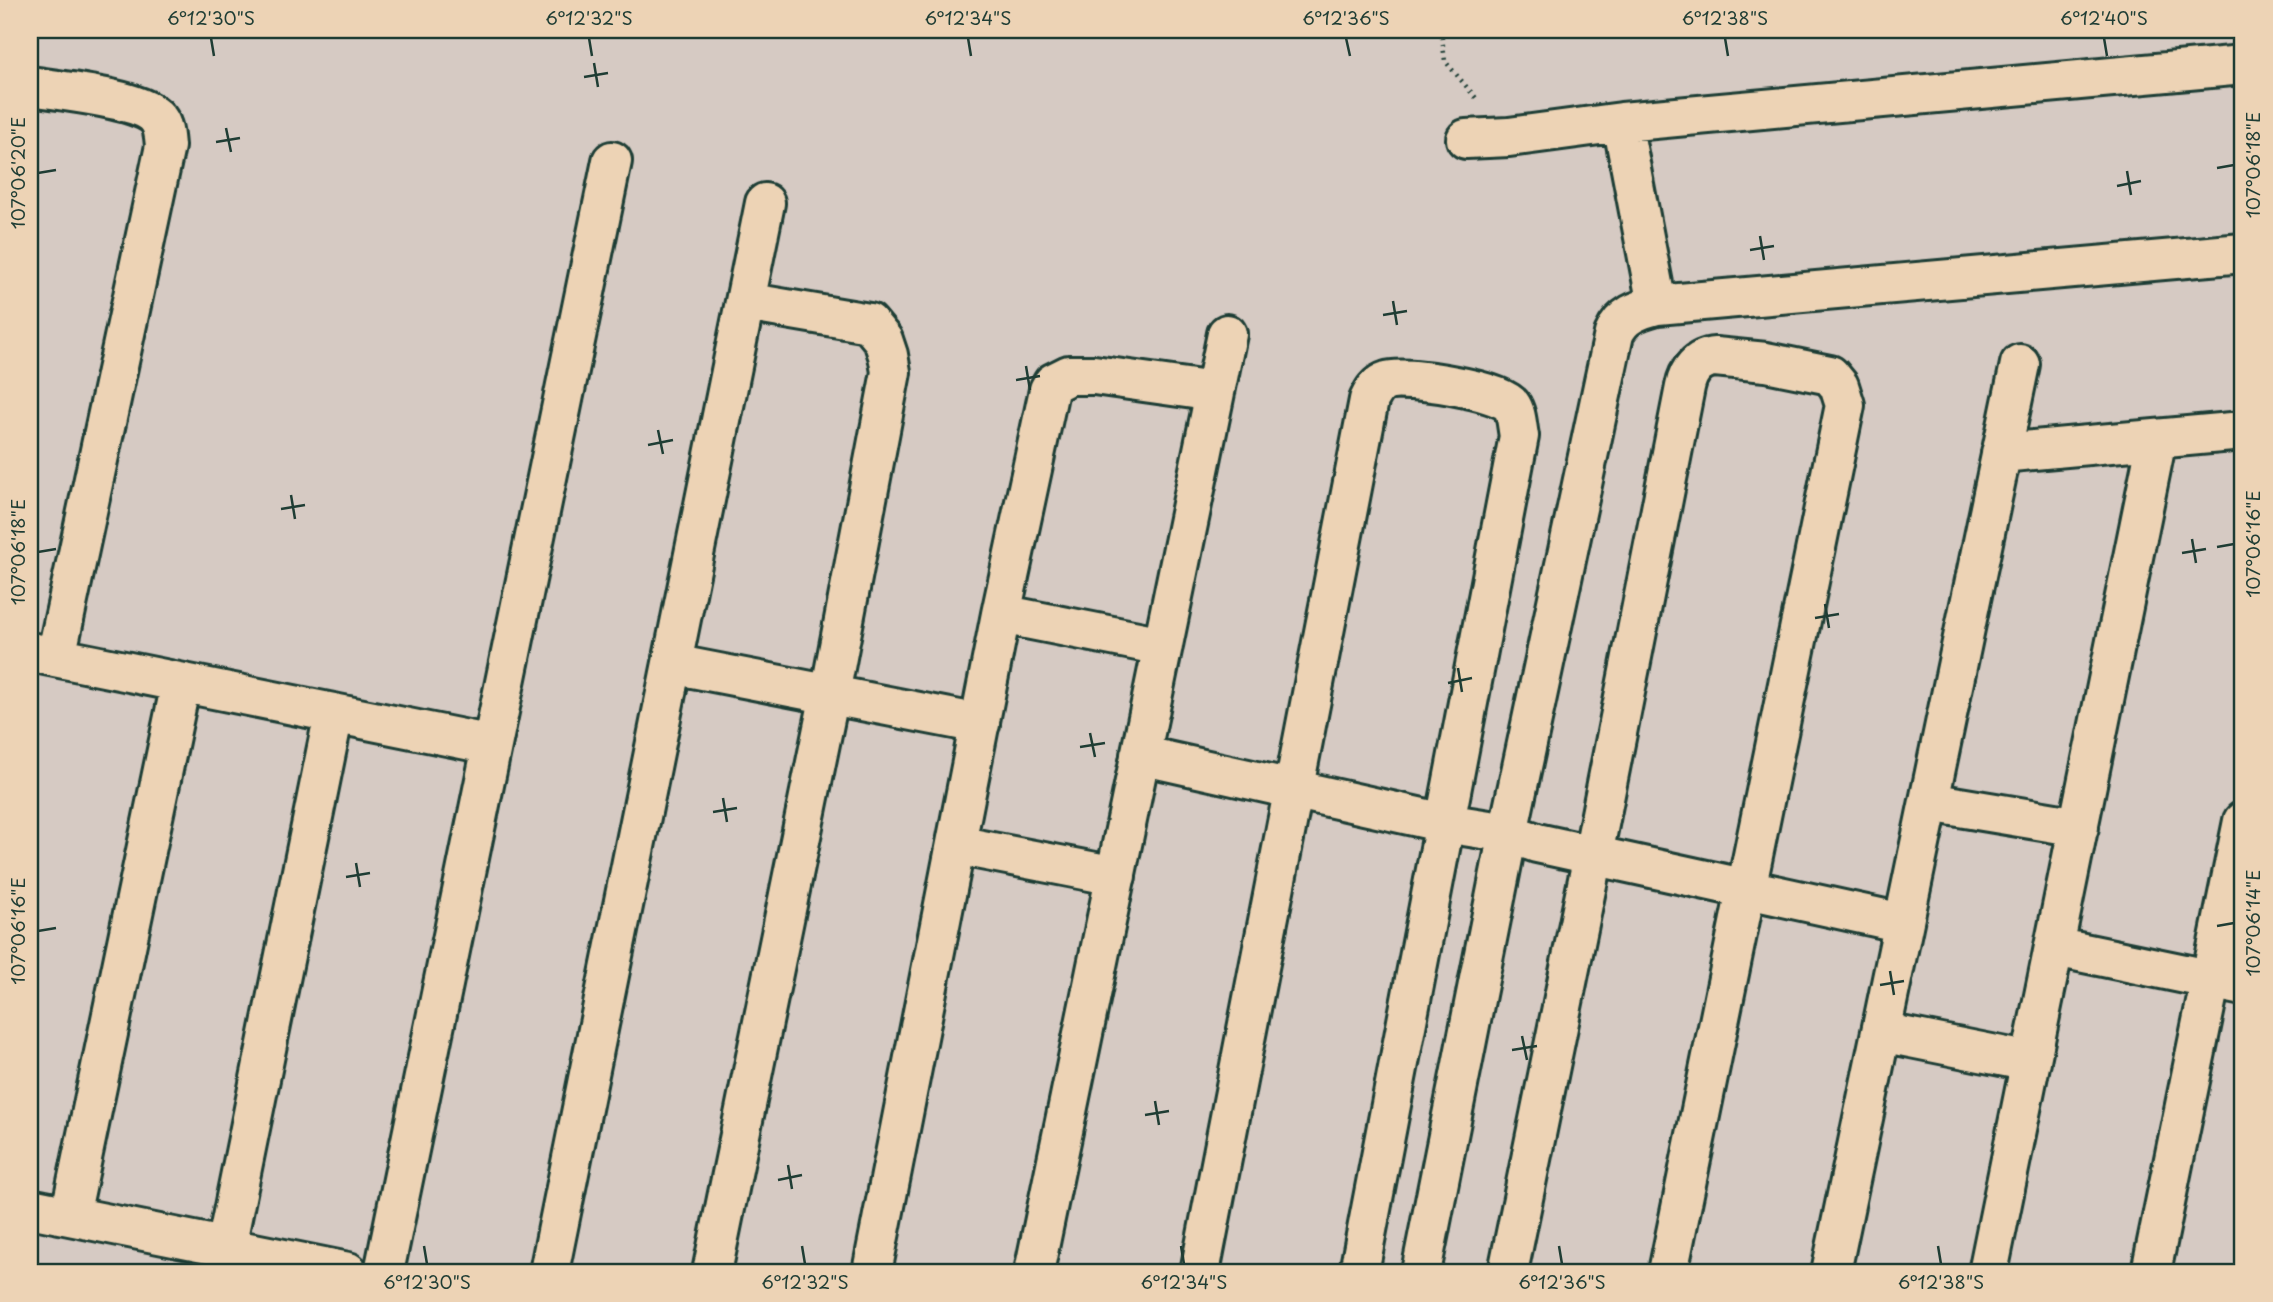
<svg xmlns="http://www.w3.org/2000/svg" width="2273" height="1302" viewBox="0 0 2273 1302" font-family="'Playpen Sans',sans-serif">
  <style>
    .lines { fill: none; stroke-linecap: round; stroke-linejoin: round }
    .minor-casing { stroke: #1f3d34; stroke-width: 44 }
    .path { stroke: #1f3d34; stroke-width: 4.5; stroke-dasharray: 2 5; stroke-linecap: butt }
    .minor { stroke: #edd3b5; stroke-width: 38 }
    .ticks { fill: none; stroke: #1f3d34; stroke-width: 2.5 }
    .neatline { fill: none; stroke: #1f3d34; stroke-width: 2.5 }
    .ticks-label { font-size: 18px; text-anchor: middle; fill: #1f3d34 }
  </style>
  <rect width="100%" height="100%" fill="#d6cac3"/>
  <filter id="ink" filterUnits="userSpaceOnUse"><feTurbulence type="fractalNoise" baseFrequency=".0143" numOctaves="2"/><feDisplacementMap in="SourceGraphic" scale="14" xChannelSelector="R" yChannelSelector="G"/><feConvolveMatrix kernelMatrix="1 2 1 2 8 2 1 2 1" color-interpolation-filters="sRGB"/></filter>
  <g filter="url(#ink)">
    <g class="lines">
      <g class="minor-casing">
        <path id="minor" d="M30,86c26,4 114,13 128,33 6,8 6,18 7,27l-109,511
          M1622,122l621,-57
          M1466,139l43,-2 113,-15 35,183
          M2001,453l242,-22
          M1001,614l162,32
          M30,652l462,93
          M672,664l308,60
          M1140,755l305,68 63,10 29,10 366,80
          M1929,802l150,25
          M956,845l160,31
          M2055,947l188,39
          M1881,1032l150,30
          M30,1208l318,64
          M70,1216l111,-533
          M226,1247l108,-534
          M384,1272l228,-1111
          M549,1272l216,-1069
          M712,1272l118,-578 61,-322 -3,-17 -5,-15 -14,-17 -124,-21
          M872,1272l129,-658 48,-224 4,-7 16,-8h25l121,17
          M1034,1272l193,-938
          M1200,1272l169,-872c4,-8 8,-16 18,-19 17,-6 114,9 124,24 6,8 6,22 8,31l-160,836
          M1421,1272l87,-439 106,-499c8,-19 24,-24 43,-29l586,-52
          M1508,1272l85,-417 92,-468c3,-16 13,-29 30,-30l51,5 64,13 9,11 6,19 -177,867
          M1831,1272l189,-908
          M1988,1272l169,-833
          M2151,1272l92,-451"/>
      </g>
      <path class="path" d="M1441,30l4,31 31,37"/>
      <use href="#minor" class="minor"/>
    </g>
  </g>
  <path class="ticks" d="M211,38l3,18M589,38l3,18M968,38l3,18M1346,38l4,18M1725,38l3,18M2104,38l3,18M594,63l4,24M584,77l24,-4M226,128l5,24M216,142l24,-4M2217,168l17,-3M2127,171l4,24M38,173l18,-3M2117,186l24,-5M1760,236l4,24M1750,250l24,-4M1393,301l4,24M1383,315l24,-4M1026,366l4,24M1016,380l24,-4M658,430l5,24M648,445l25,-5M291,495l4,24M281,509l24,-4M2192,539l4,24M2217,547l17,-3M38,552l18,-3M2182,553l24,-4M1825,604l4,24M1815,618l24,-4M1458,668l4,24M1448,683l24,-5M1090,733l5,24M1080,747l25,-4M723,798l4,24M713,812l24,-4M356,863l4,24M346,877l24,-4M2217,926l17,-3M38,931l18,-3M1890,971l4,24M1880,985l24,-4M1522,1036l5,24M1512,1050l25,-4M1155,1101l4,24M1145,1115l24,-4M788,1165l4,24M778,1180l24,-5M424,1246l3,18M802,1246l3,18M1181,1246l3,18M1559,1246l3,18M1938,1246l3,18"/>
  <rect width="2273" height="1302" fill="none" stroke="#edd3b5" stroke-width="77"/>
  <rect x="38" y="38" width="2196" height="1226" class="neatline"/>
  <g class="ticks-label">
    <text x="211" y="25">6°12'30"S</text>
    <text x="589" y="25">6°12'32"S</text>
    <text x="968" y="25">6°12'34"S</text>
    <text x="1346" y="25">6°12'36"S</text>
    <text x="1725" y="25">6°12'38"S</text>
    <text x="2104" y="25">6°12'40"S</text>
    <text transform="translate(2254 165) rotate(-90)" y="6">107°06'18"E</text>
    <text transform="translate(19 173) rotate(-90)" y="6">107°06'20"E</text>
    <text transform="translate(2254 544) rotate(-90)" y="6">107°06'16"E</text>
    <text transform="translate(19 552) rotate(-90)" y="6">107°06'18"E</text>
    <text transform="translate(2254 923) rotate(-90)" y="6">107°06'14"E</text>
    <text transform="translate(19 931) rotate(-90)" y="6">107°06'16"E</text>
    <text x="427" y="1289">6°12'30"S</text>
    <text x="805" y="1289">6°12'32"S</text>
    <text x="1184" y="1289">6°12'34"S</text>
    <text x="1562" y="1289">6°12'36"S</text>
    <text x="1941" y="1289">6°12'38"S</text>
  </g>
</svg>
